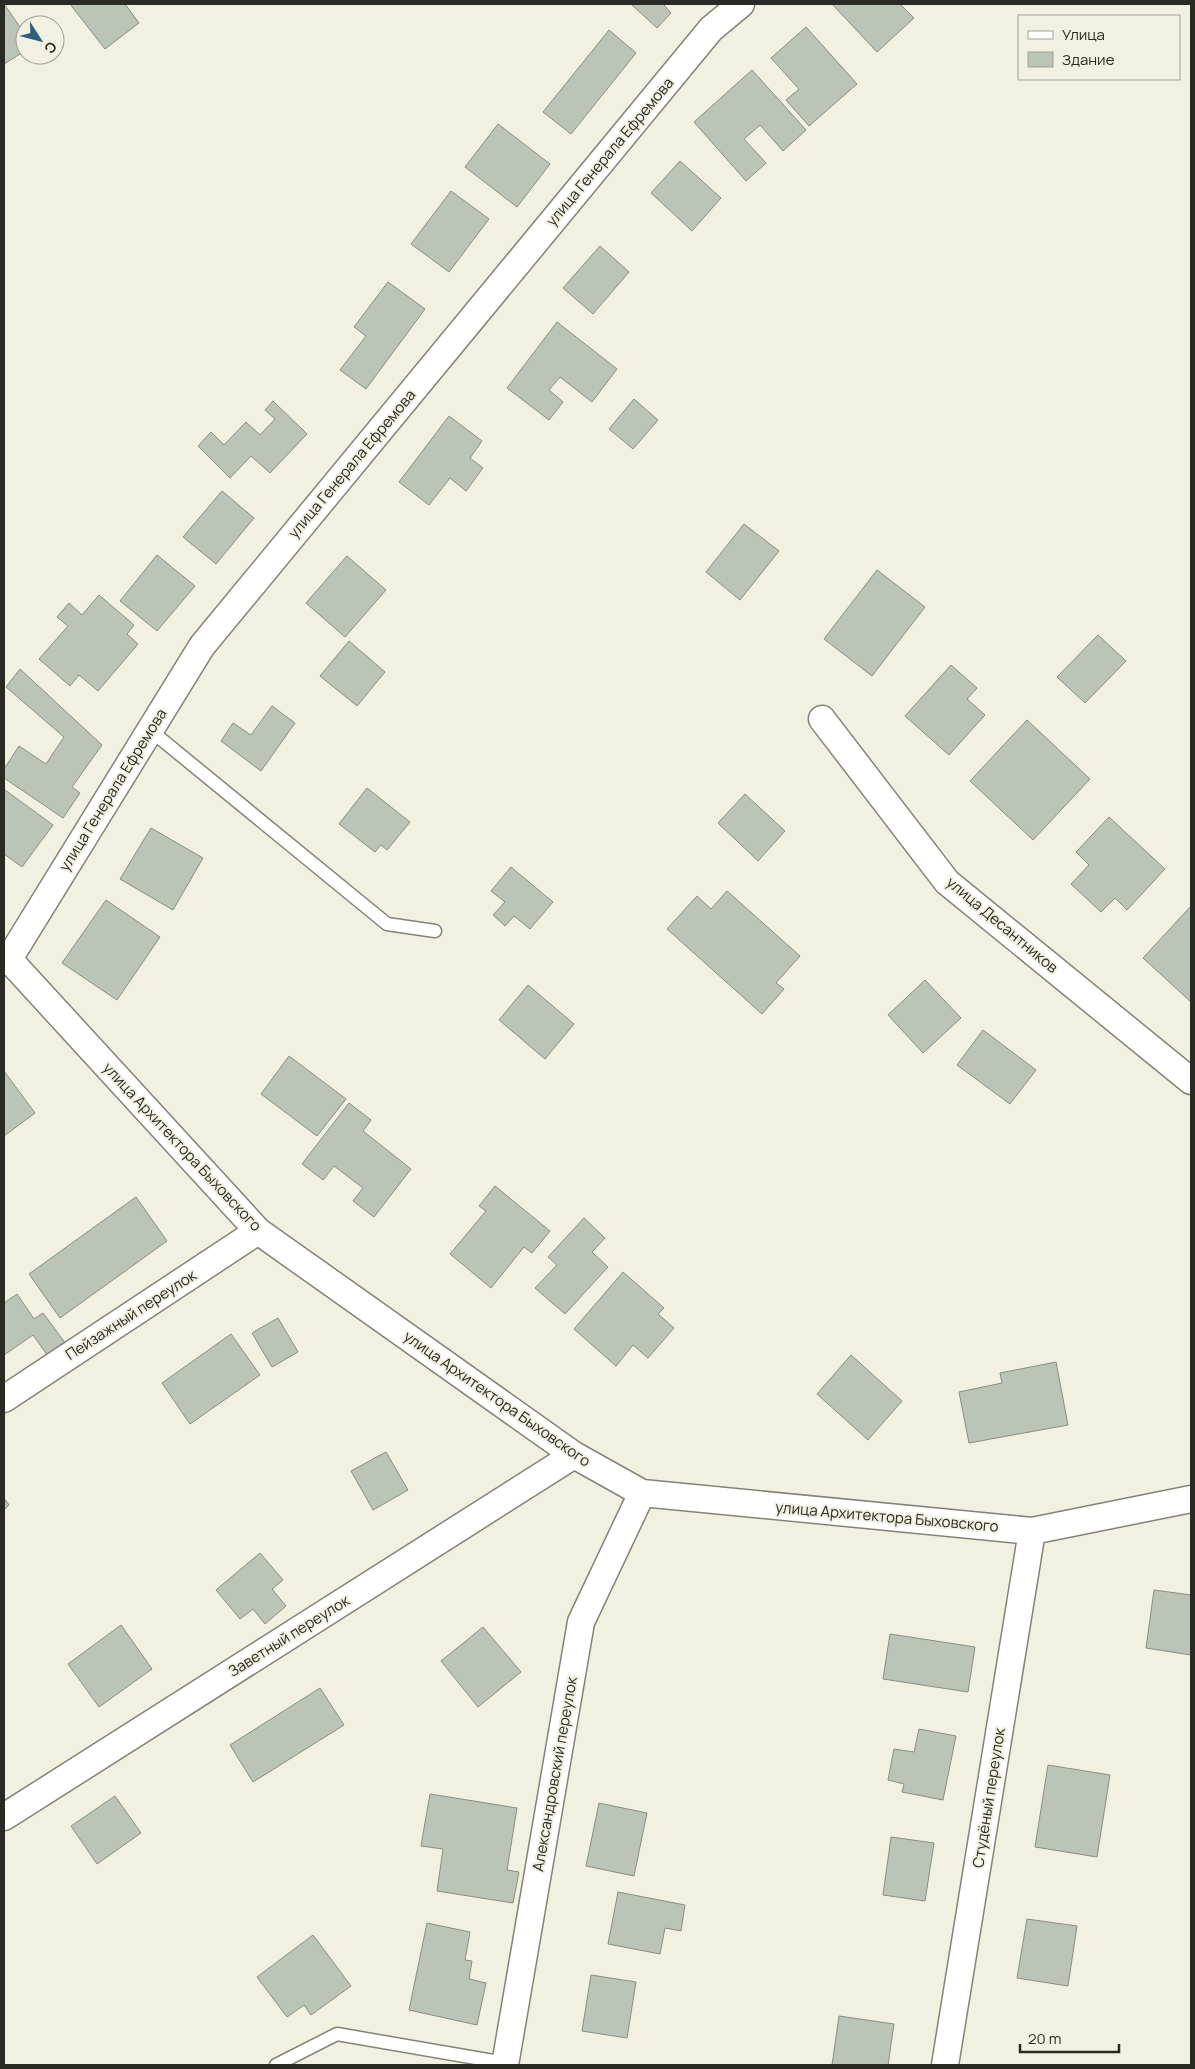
<svg xmlns="http://www.w3.org/2000/svg" width="1195" height="2069" viewBox="0 0 1195 2069" font-family="Manrope,sans-serif">
  <style>
    .building { fill: #bcc4b7; stroke: #878e82 }
    .lines { fill: none; stroke-linecap: round; stroke-linejoin: round }
    .service-casing { stroke: #848376; stroke-width: 15 }
    .minor-casing { stroke: #848376; stroke-width: 29 }
    .service { stroke: #fff; stroke-width: 12 }
    .minor { stroke: #fff; stroke-width: 26 }
    .labels { text-anchor: middle; stroke-width: 4; stroke-linejoin: round; paint-order: stroke }
    .street-label { font-size: 15px; fill: #2a2a24; stroke: #f1f0e1 }
  </style>
  <rect width="100%" height="100%" fill="#f1f0e1"/>
  <path class="building" d="M4,4l21,30v17l-21,13z
    M70,4h55l14,19 -34,26z
    M631,4h32l8,9 -14,15z
    M832,4h68l14,14 -37,34z
    M806,27l51,57 -48,42 -23,-26 13,-11 -28,-31z
    M609,30l27,23 -65,81 -28,-22z
    M752,70l54,60 -23,21 -23,-26 -16,14 22,24 -20,18 -52,-59z
    M498,124l52,40 -33,43 -52,-40z
    M680,161l41,37 -29,33 -41,-38z
    M451,191l38,28 -40,53 -38,-28z
    M600,246l29,26 -36,42 -30,-26z
    M388,282l37,27 -59,80 -26,-19 26,-34 -12,-9z
    M557,322l60,47 -25,33 -32,-25 -11,13 14,12 -14,18 -42,-32z
    M634,399l24,21 -25,29 -24,-20z
    M273,401l34,33 -37,39 -19,-17 -21,22 -32,-32 13,-14 13,13 22,-23 14,13 15,-16 -10,-9z
    M449,416l33,25 -12,17 13,10 -17,23 -16,-13 -21,27 -30,-23z
    M222,491l32,27 -38,46 -33,-27z
    M744,524l35,27 -39,49 -34,-28z
    M157,555l38,31 -38,45 -37,-30z
    M347,556l39,34 -41,47 -39,-34z
    M877,570l48,37 -53,69 -48,-37z
    M99,595l35,30 -7,9 11,10 -40,47 -19,-16 -9,11 -31,-27 29,-33 -11,-9 12,-14 13,12z
    M1098,635l28,26 -41,42 -28,-26z
    M349,641l36,31 -28,34 -37,-30z
    M951,665l26,23 -10,11 18,16 -36,40 -44,-39z
    M20,669l82,76 -30,42 8,6 -17,25 -59,-40v-9l15,-23 27,18 18,-27 -58,-50z
    M272,706l23,17 -34,48 -40,-30 12,-18 18,12z
    M1027,720l63,59 -57,61 -63,-59z
    M367,788l43,34 -23,28 -6,-5 -6,7 -36,-28z
    M5,790l48,35 -31,42 -18,-13v-62z
    M745,794l40,37 -27,30 -40,-38z
    M1109,817l56,52 -38,41 -12,-12 -14,14 -30,-28 18,-19 -13,-13z
    M151,828l52,30 -30,52 -53,-31z
    M511,867l42,35 -23,27 -16,-13 -9,10 -12,-11 12,-13 -14,-11z
    M727,891l73,65 -24,27 8,6 -22,25 -95,-85 30,-33 14,13z
    M106,900l54,37 -43,63 -55,-37z
    M1191,906v96l-48,-44z
    M925,980l36,38 -38,35 -35,-38z
    M528,985l46,39 -29,35 -46,-39z
    M983,1030l53,40 -26,34 -53,-39z
    M289,1056l57,43 -29,37 -56,-42z
    M4,1071l31,42 -31,23z
    M349,1103l22,17 -8,11 48,38 -37,48 -21,-16 10,-13 -29,-22 -11,14 -21,-16z
    M495,1186l55,45 -18,22 -8,-6 -33,41 -41,-34 36,-43 -7,-5z
    M136,1197l31,44 -107,77 -31,-44z
    M584,1218l21,20 -13,14 16,15 -43,47 -30,-26 22,-23 -9,-8z
    M623,1272l41,36 -6,6 16,14 -26,30 -15,-13 -17,21 -42,-37z
    M17,1294l17,25 9,-6 23,31 -18,12 -15,-21 -29,20v-52z
    M278,1318l20,34 -26,15 -20,-34z
    M231,1334l29,41 -70,49 -28,-41z
    M851,1355l51,46 -34,39 -51,-46z
    M1056,1362l12,63 -99,18 -10,-51 43,-9 -2,-10z
    M386,1452l22,38 -35,20 -22,-39z
    M4,1498l5,7 -5,5z
    M260,1553l23,27 -11,9 14,17 -21,18 -12,-15 -13,10 -24,-29z
    M1154,1590l37,5v60l-45,-7z
    M121,1625l31,44 -53,38 -31,-43z
    M483,1627l38,45 -43,35 -37,-46z
    M890,1634l85,13 -7,45 -85,-13z
    M320,1688l24,37 -91,57 -23,-37z
    M919,1729l37,7 -13,64 -41,-8 2,-8 -16,-4 6,-31 20,3z
    M1048,1765l62,10 -13,82 -62,-10z
    M430,1794l87,14 -10,62 12,2 -6,31 -76,-12 6,-42 -22,-3z
    M115,1796l26,37 -44,31 -26,-38z
    M599,1803l48,10 -13,63 -48,-10z
    M891,1837l43,6 -9,58 -42,-6z
    M618,1892l67,13 -4,26 -16,-3 -5,26 -52,-10z
    M1027,1919l50,7 -9,60 -51,-8z
    M427,1923l43,9 -5,28 7,1 -3,18 17,4 -9,42 -68,-15z
    M313,1935l38,51 -40,29 -7,-10 -17,12 -30,-40z
    M591,1975l45,7 -9,56 -45,-7z
    M839,2016l55,8 -6,41h-56z"/>
  <g class="lines">
    <g class="service-casing">
      <path id="service" d="M150,730l237,194 48,7
        M276,2065l61,-31 168,29"/>
    </g>
    <g class="minor-casing">
      <path id="minor" d="M822,719l125,163 244,199
        M4,954l254,277 316,224 68,38 390,38 159,-32
        M4,962l5,-3 193,-313 509,-617 30,-25
        M4,1399l254,-168
        M4,1817l570,-362
        M505,2065l76,-443 61,-129
        M945,2065l87,-534"/>
    </g>
    <use href="#service" class="service"/>
    <use href="#minor" class="minor"/>
  </g>
  <g class="labels">
    <g class="street-label">
      <text transform="translate(610 152) rotate(-50)" y="5">улица Генерала Ефремова</text>
      <text transform="translate(352 464) rotate(-50)" y="5">улица Генерала Ефремова</text>
      <text transform="translate(113 790) rotate(-58)" y="5">улица Генерала Ефремова</text>
      <text transform="translate(1002 925) rotate(40)" y="5">улица Десантников</text>
      <text transform="translate(182 1147) rotate(47)" y="5">улица Архитектора Быховского</text>
      <text transform="translate(131 1315) rotate(-33)" y="5">Пейзажный переулок</text>
      <text transform="translate(497 1399) rotate(35)" y="5">улица Архитектора Быховского</text>
      <text transform="translate(887 1517) rotate(5)" y="5">улица Архитектора Быховского</text>
      <text transform="translate(289 1636) rotate(-32)" y="5">Заветный переулок</text>
      <text transform="translate(555 1774) rotate(-80)" y="5">Александровский переулок</text>
      <text transform="translate(989 1798) rotate(-81)" y="5">Студёный переулок</text>
    </g>
  </g>
  <rect width="1195" height="2069" fill="none" stroke="#2a2a24" stroke-width="10"/>
  <rect x="1018" y="15" width="162" height="65" fill="#f1f0e1" stroke="#a1a195"/>
  <rect x="1028" y="31" width="25" height="8" fill="#ffffff" stroke="#a1a195"/>
  <text x="1062" y="40" font-size="15" fill="#2a2a24">Улица</text>
  <rect x="1028" y="52" width="25" height="15" fill="#bcc4b7" stroke="#a1a195"/>
  <text x="1062" y="65" font-size="15" fill="#2a2a24">Здание</text>
  <g transform="translate(40 40) rotate(126)"><circle r="24" fill="#f1f0e1" stroke="#a1a195"/>
  <path d="M0-4L9 19L0 12L-9 19Z" fill="#2f5f7d"/>
  <text y="-8" font-size="14" font-weight="bold" text-anchor="middle" fill="#2a2a24">С</text>
  </g>
  <path d="M1020 2044v8h99v-8" fill="none" stroke="#2a2a24" stroke-width="2.5"/>
  <text x="1028" y="2044" font-size="15" fill="#2a2a24" stroke="#f1f0e1" stroke-width="4" paint-order="stroke">20 m</text>
</svg>
